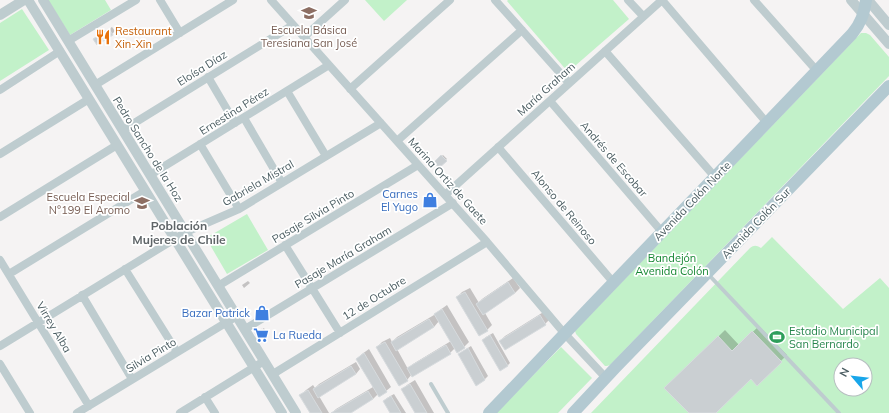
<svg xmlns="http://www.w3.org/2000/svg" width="889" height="413" viewBox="0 0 889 413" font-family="Mulish,sans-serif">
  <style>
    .green { fill: #c2f1c9; fill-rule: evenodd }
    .shadow { fill: #0003; fill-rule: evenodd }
    .building { fill: #cacfd2; stroke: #d7dbde }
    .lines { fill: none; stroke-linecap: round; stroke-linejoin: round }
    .service { stroke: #becccf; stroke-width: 4 }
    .minor { stroke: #becccf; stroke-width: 8 }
    .tertiary { stroke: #becccf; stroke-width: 10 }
    .primary { stroke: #b3c9d1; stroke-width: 12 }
    .labels { text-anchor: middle; stroke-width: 3.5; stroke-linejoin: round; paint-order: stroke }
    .education-label { font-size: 11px; fill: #785e54; stroke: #fff }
    .food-label { font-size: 11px; fill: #c56008; stroke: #fff; text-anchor: start }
    .street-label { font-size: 11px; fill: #4a5c61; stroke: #fff }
    .shop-label { font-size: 11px; fill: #366cbe; stroke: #fff; text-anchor: end }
    .park-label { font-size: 11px; fill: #168733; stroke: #fff }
    .leisure-label { font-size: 11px; fill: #27864d; stroke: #fff; text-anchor: start }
    .neighbourhood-label { font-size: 12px; font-weight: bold; fill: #5f6568; stroke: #fff }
  </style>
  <rect width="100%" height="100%" fill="#f5f3f3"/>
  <path class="green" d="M48,0h57l6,10 -41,25z
    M365,0h42l-23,21z
    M508,0h105l16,19 -61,53 -61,-71z
    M22,9l27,41 -49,31v-58z
    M861,33h5l4,2 19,22v19l-279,289 -3,1h-2l-29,-32 -1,-3z
    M247,214l21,36 -41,24 -21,-36z
    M772,237l71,72 37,-31 9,10v125h-298l159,-165c4,-3 6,-3 11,0zM841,365h24v24h-24z
    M561,347l31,31 -34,35h-62z"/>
  <path class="shadow" d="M112,27l3,4 -3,3 -15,2z
    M443,155l4,4 -8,7 -4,-4z
    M431,194l5,6 -4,4 -5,-6z
    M513,278l7,10 -5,5 -30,20 7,12 -5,5 -30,-33 5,-5 8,-4 9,15 3,-4z
    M248,281l2,2 -6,5 -2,-3z
    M447,305l22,37 -5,5 -9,1 -5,5 -37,23 -1,-2 -5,6 -30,-33 5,-5 8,-4 2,4 5,-5 37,-22 6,-5zM439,321l12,20 -38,23 -5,5 -11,-20 37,-22z
    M265,308l2,4 -6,4 -2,-4z
    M545,311l5,8 -5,5 -45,17 5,-5z
    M759,326l28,29 -30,29 -6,-6 -37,35h-24l-24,-25 59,-58 14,15z
    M264,328l3,6 -1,1 -8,-3z
    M493,333l17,30 -3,3 -24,-26 3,-3z
    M471,346l17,30 -3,3 -9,5 -16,-30 3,-3z
    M369,349l22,38 -5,4 -8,3 -5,5 -24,14h-17l4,-4 37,-22 -16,-28 5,-5z
    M356,362l4,7 -4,5 -37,22 10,17h-18l-10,-18 5,-5 7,-5 2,3 4,-4z
    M415,380l19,33h-18l-14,-23 5,-5z
    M394,394l12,19h-15l-7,-12 3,-3z"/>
  <path class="building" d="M109,29l4,6 -16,10 -4,-6z
    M441,155l6,6 -8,7 -5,-6z
    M429,195l6,7 -4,3 -5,-7z
    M508,282l7,11 -32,22 -7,-11z
    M465,292l23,39 -9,5 -23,-39z
    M442,309l23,39 -8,5 -23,-39z
    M540,315l6,10 -41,25 -6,-9z
    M429,319l5,8 -38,24 -5,-9z
    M262,329l5,7 -8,4 -4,-7z
    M752,331l30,31 -25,24 -6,-7 -35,34h-27l-25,-25 54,-52 14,15z
    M490,335l18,31 -8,5 -18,-31z
    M385,342l23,39 -9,5 -23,-39z
    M446,345l5,9 -39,23 -5,-9z
    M468,348l17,32 -9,6 -18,-32z
    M364,353l23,39 -8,5 -23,-38z
    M351,366l5,8 -38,24 -5,-9z
    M410,384l17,29h-12l-14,-24z
    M308,390l14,23h-12l-11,-18z
    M368,391l5,8 -22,14h-20z
    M391,396l10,17h-11l-7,-12z"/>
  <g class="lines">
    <path class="service" d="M708,274l131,139
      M431,384l17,29"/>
    <path class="minor" d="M160,0l20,33
      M271,0l216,242 77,91 42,45
      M495,0l74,83
      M628,0l15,16
      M662,0l105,123
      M754,0l63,71
      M304,37l41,-37
      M68,41l68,-41
      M605,51l110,126
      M208,77l27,46
      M95,85l138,-85
      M350,89l100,-89
      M0,90l60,-39
      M287,91l39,65
      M550,101l112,131
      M244,118l38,65
      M123,130l170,-105
      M397,141l125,-111
      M200,144l39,65
      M498,147l115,135
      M0,154l89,-55
      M150,175l179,-110
      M445,195l217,-195
      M0,217l117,-72
      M285,245l55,88
      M0,260l89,146
      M125,269l52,83
      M9,274l136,-83
      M218,286l200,-121
      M82,295l50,84
      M245,329l208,-126
      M0,346l186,-114 53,-23 142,-86
      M0,364l30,49
      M273,374l214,-132
      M205,397l10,16
      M77,413l160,-97
      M180,413l84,-52"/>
    <path class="tertiary" d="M28,0l254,413
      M43,0l253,413
      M851,0l38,44
      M868,0l21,25
      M0,15l24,-15"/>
    <path class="primary" d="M489,413l103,-108 260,-271c9,-11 12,-20 14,-34
      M573,413l43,-46 273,-281"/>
  </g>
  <defs>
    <g id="school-bare" transform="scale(1.2)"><path d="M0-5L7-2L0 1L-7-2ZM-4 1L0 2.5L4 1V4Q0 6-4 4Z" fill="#8d6e63" stroke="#fff" stroke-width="2.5" paint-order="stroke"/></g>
    <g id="restaurant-bare" transform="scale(1.2)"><path d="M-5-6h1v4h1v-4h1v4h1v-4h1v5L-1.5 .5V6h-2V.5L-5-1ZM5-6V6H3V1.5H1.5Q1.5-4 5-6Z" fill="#e8710a" stroke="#fff" stroke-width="2.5" paint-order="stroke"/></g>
    <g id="shop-bare" transform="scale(1.2)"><path d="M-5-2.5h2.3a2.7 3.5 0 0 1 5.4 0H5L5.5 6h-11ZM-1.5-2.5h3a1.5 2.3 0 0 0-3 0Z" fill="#3f7fe0" stroke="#fff" stroke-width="2.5" paint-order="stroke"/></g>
    <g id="supermarket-bare" transform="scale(1.2)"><path d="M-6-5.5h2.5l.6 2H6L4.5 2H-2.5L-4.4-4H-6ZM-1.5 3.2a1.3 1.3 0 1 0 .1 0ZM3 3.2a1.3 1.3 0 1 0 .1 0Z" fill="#3f7fe0" stroke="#fff" stroke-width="2.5" paint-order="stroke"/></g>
    <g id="stadium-bare" transform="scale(1.2)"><path d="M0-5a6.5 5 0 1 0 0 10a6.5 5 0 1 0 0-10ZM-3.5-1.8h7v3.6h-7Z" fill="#2e9e5b" stroke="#fff" stroke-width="2.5" paint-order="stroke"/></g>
  </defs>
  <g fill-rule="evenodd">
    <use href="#school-bare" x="309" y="13"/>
    <use href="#restaurant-bare" x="103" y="37"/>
    <use href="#shop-bare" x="430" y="200"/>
    <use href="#school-bare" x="142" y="203"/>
    <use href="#shop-bare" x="262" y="313"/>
    <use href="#supermarket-bare" x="261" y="335"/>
    <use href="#stadium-bare" x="777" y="337"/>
  </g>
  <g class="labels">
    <g class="education-label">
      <text x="309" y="34">Escuela Básica<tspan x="309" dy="13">Teresiana San José</tspan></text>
      <text x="130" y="201" text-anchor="end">Escuela Especial<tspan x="130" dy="13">N°199 El Aromo</tspan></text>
    </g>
    <g class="food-label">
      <text x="115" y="35">Restaurant<tspan x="115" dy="13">Xin-Xin</tspan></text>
    </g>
    <g class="street-label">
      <text transform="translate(202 68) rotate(-32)" y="4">Eloísa Díaz</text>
      <text transform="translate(546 89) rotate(-42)" y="4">María Graham</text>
      <text transform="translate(234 111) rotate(-32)" y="4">Ernestina Pérez</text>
      <text transform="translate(148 149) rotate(58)" y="4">Pedro Sancho de la Hoz</text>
      <text transform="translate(614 159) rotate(49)" y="4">Andrés de Escobar</text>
      <text transform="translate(448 181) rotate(48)" y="4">Marina Ortiz de Gaete</text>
      <text transform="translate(258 183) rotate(-30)" y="4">Gabriela Mistral</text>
      <text transform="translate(692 201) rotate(-46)" y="4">Avenida Colón Norte</text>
      <text transform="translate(564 207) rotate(50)" y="4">Alonso de Reinoso</text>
      <text transform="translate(313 216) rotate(-31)" y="4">Pasaje Silvia Pinto</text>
      <text transform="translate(756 223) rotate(-46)" y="4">Avenida Colón Sur</text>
      <text transform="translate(343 257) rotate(-31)" y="4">Pasaje María Graham</text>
      <text transform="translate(374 298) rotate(-32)" y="4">12 de Octubre</text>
      <text transform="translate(54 327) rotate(59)" y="4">Virrey Alba</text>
      <text transform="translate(151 355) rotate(-31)" y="4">Silvia Pinto</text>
    </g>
    <g class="shop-label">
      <text x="418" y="198">Carnes<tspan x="418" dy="13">El Yugo</tspan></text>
      <text x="250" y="317">Bazar Patrick</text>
      <text x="273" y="339" text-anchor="start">La Rueda</text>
    </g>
    <g class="park-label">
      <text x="672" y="262">Bandejón<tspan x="672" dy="13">Avenida Colón</tspan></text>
    </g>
    <g class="leisure-label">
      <text x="789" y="335">Estadio Municipal<tspan x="789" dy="13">San Bernardo</tspan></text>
    </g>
    <g class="neighbourhood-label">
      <text x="179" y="230">Población<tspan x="179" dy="14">Mujeres de Chile</tspan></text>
    </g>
  </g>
  <g transform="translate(853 377) rotate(298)"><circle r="19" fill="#ffffff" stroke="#b7bec0"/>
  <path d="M0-3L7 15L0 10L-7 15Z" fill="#18a6ea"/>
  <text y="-6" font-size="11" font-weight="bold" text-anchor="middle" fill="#4a5c61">N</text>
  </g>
</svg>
